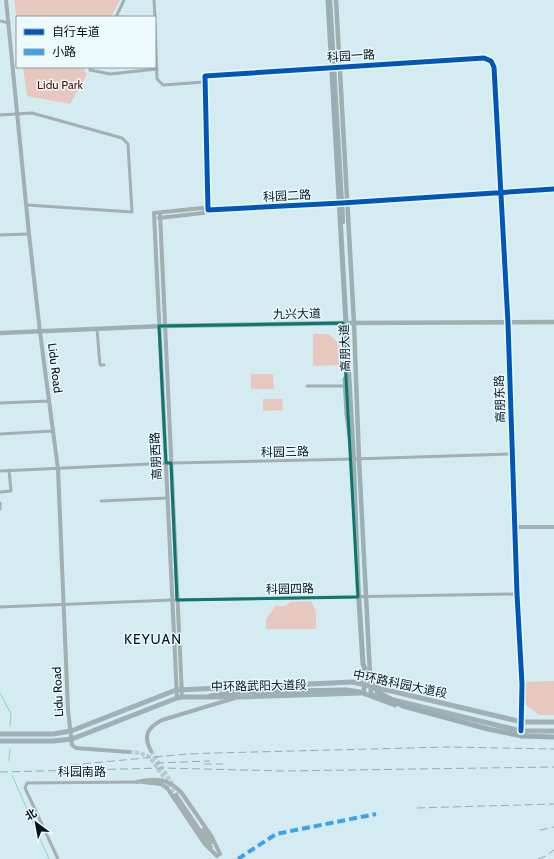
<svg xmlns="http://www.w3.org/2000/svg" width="554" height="859" viewBox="0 0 554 859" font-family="Cabin,'Noto Sans SC',sans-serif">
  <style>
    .green { fill: #e6c8bf }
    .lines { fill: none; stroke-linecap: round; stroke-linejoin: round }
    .stream { stroke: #85dab2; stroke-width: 1 }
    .tertiary-tunnel { stroke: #b4cbd2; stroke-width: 4; stroke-dasharray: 4 2; stroke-linecap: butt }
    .minor { stroke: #a3afb2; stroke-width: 3 }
    .tertiary { stroke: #a3afb2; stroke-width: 4 }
    .secondary { stroke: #9eafb2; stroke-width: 4.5 }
    .primary { stroke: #9fb0b6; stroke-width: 5 }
    .trunk { stroke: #9aadb3; stroke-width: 5 }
    .rail { stroke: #9aaaae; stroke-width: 1; stroke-dasharray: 8 4; stroke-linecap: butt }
    .trunk-bridge { stroke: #9aadb3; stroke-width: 5 }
    .quiet { stroke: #3ca2ea; stroke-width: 4; stroke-dasharray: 8 4; stroke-linecap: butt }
    .cycleway-casing { stroke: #ecfafe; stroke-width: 8 }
    .cycleway { stroke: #0057b8; stroke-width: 5 }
    .marked { fill: none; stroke: #0f766e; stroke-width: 3; stroke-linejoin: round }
    .labels { text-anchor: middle; stroke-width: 3; stroke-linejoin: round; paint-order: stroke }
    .street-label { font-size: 12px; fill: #00141a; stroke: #ecfafe }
    .park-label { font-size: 12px; fill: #531300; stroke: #ecfafe }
    .quarter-label { font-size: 14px; letter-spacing: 1px; fill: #00141a; stroke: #ecfafe }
  </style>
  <rect width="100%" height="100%" fill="#d4ebf2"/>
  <path class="green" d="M14,0h106l-9,17h-94v4z
    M23,67h63l-2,3 3,5 -17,29 -43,-8z
    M313,334h16l9,9 2,22 -27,1z
    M273,374l1,15h-23v-15z
    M263,399h19l1,11 -20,1z
    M311,601l5,11v17h-50v-10l10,-13h9l5,-4z
    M554,681v34h-15l-14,-11 1,-22z"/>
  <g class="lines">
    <path class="stream" d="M0,693l11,21 -1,12
      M9,761l1,-12
      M12,775l37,84"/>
    <path class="tertiary-tunnel" d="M151,751l28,43
      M129,752l11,1 10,4 26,38"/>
    <path class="minor" d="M154,0l1,17
      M116,17l8,-17
      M0,21l9,2
      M155,22l2,57 6,6 42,-3
      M91,67l-1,3 20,4 47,-5
      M205,76l3,134 132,-6
      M0,115l32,-2 90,25 6,6 4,68 -105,-7
      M346,203l208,-14
      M0,235l29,-1
      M97,329l3,36h4
      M307,386h40
      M0,403l49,-2
      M0,434l53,-3
      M0,471l171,-8 183,-4 158,-5
      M0,492l11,-1 -2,-21
      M101,501l67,-3
      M0,503v6
      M0,607l172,-7 345,-6
      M58,859l-33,-71 2,-5 110,-1"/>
    <path class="tertiary" d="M6,0l23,234 11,98 18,137 10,241 4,35 4,3 53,4
      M205,76l279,-18 7,3 3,6 14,256 9,271 5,90 -1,47
      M160,213l22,484
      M159,218l44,-5 5,-3
      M515,527h39
      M177,698l-23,-485 48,-5 6,2
      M151,751c-8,-15 -4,-23 11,-31l73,-22
      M137,782c19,-4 30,-4 44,10l31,45 8,17
      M142,782l19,2 6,4 37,55 13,13
      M176,795l35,52
      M203,830l9,12"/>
    <path class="secondary" d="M330,0l13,222
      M336,0l18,323 5,136 12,235
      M0,333l163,-7 185,-3 206,-1
      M364,669v24"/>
    <path class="primary" d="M373,695l148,36h33
      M0,734h53l18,-3 105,-41 177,-8 169,40h32
      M0,741h54l18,-2 105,-41 5,-1h58l121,-4"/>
    <path class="trunk" d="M347,414l4,29
      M210,696l26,-4
      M522,736l32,1"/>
    <path class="rail" d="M156,763l54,-2
      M204,764h19
      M71,765l116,-11 29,-1 232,-6 106,2
      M0,772l164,-4 118,3 272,-4
      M417,808l137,-4
      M540,830l14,-3
      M538,859l8,-3 8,-6"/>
    <path class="trunk-bridge" d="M328,0l25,450 5,136 5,78 5,13 10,15 25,14 85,23 34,7
      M345,379l2,35
      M236,692l110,-2 14,2 35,13"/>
    <path class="quiet" d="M238,859l38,-25 100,-20"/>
    <g class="cycleway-casing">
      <path id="cycleway" d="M521,731l1,-47 -5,-90 -9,-271 -14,-256 -3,-6 -7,-3 -279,18 3,134 134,-7 212,-14"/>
    </g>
    <use href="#cycleway" class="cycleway"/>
  </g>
  <path class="marked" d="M343,323l15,274 -181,3 -6,-137h-5l-7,-137z"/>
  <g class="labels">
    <g class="street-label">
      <text transform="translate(351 56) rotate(-4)" y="4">科园一路</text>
      <text transform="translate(287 196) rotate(-3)" y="4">科园二路</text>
      <text transform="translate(297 314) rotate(-1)" y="4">九兴大道</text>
      <text transform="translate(345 348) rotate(-92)" y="4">高朋大道</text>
      <text transform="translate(55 368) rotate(83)" y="4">Lidu Road</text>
      <text transform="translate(500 399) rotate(-92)" y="4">高朋东路</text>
      <text transform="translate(285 452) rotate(-1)" y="4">科园三路</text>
      <text transform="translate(156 456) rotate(-93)" y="4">高朋西路</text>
      <text transform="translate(290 589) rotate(-1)" y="4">科园四路</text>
      <text transform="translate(400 684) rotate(12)" y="4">中环路科园大道段</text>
      <text transform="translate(259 686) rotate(-1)" y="4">中环路武阳大道段</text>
      <text transform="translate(58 692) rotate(-93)" y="4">Lidu Road</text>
      <text x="82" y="776">科园南路</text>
    </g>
    <g class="park-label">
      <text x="60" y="89">Lidu Park</text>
    </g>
    <g class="quarter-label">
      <text x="153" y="644">KEYUAN</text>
    </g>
  </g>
  <rect x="16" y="16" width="140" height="52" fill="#ecfafe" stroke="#8e9ea3"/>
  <rect x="24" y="29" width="20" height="6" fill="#0057b8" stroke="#8e9ea3"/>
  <text x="52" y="36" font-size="12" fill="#00141a">自行车道</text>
  <rect x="24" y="49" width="20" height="6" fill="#3ca2ea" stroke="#8e9ea3"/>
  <text x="52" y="56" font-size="12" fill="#00141a">小路</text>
  <g transform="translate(36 823) rotate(328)" stroke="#ecfafe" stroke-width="3" paint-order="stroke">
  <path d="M0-3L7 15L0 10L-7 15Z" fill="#00141a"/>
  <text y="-6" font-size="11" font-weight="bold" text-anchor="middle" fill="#00141a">北</text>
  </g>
</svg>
